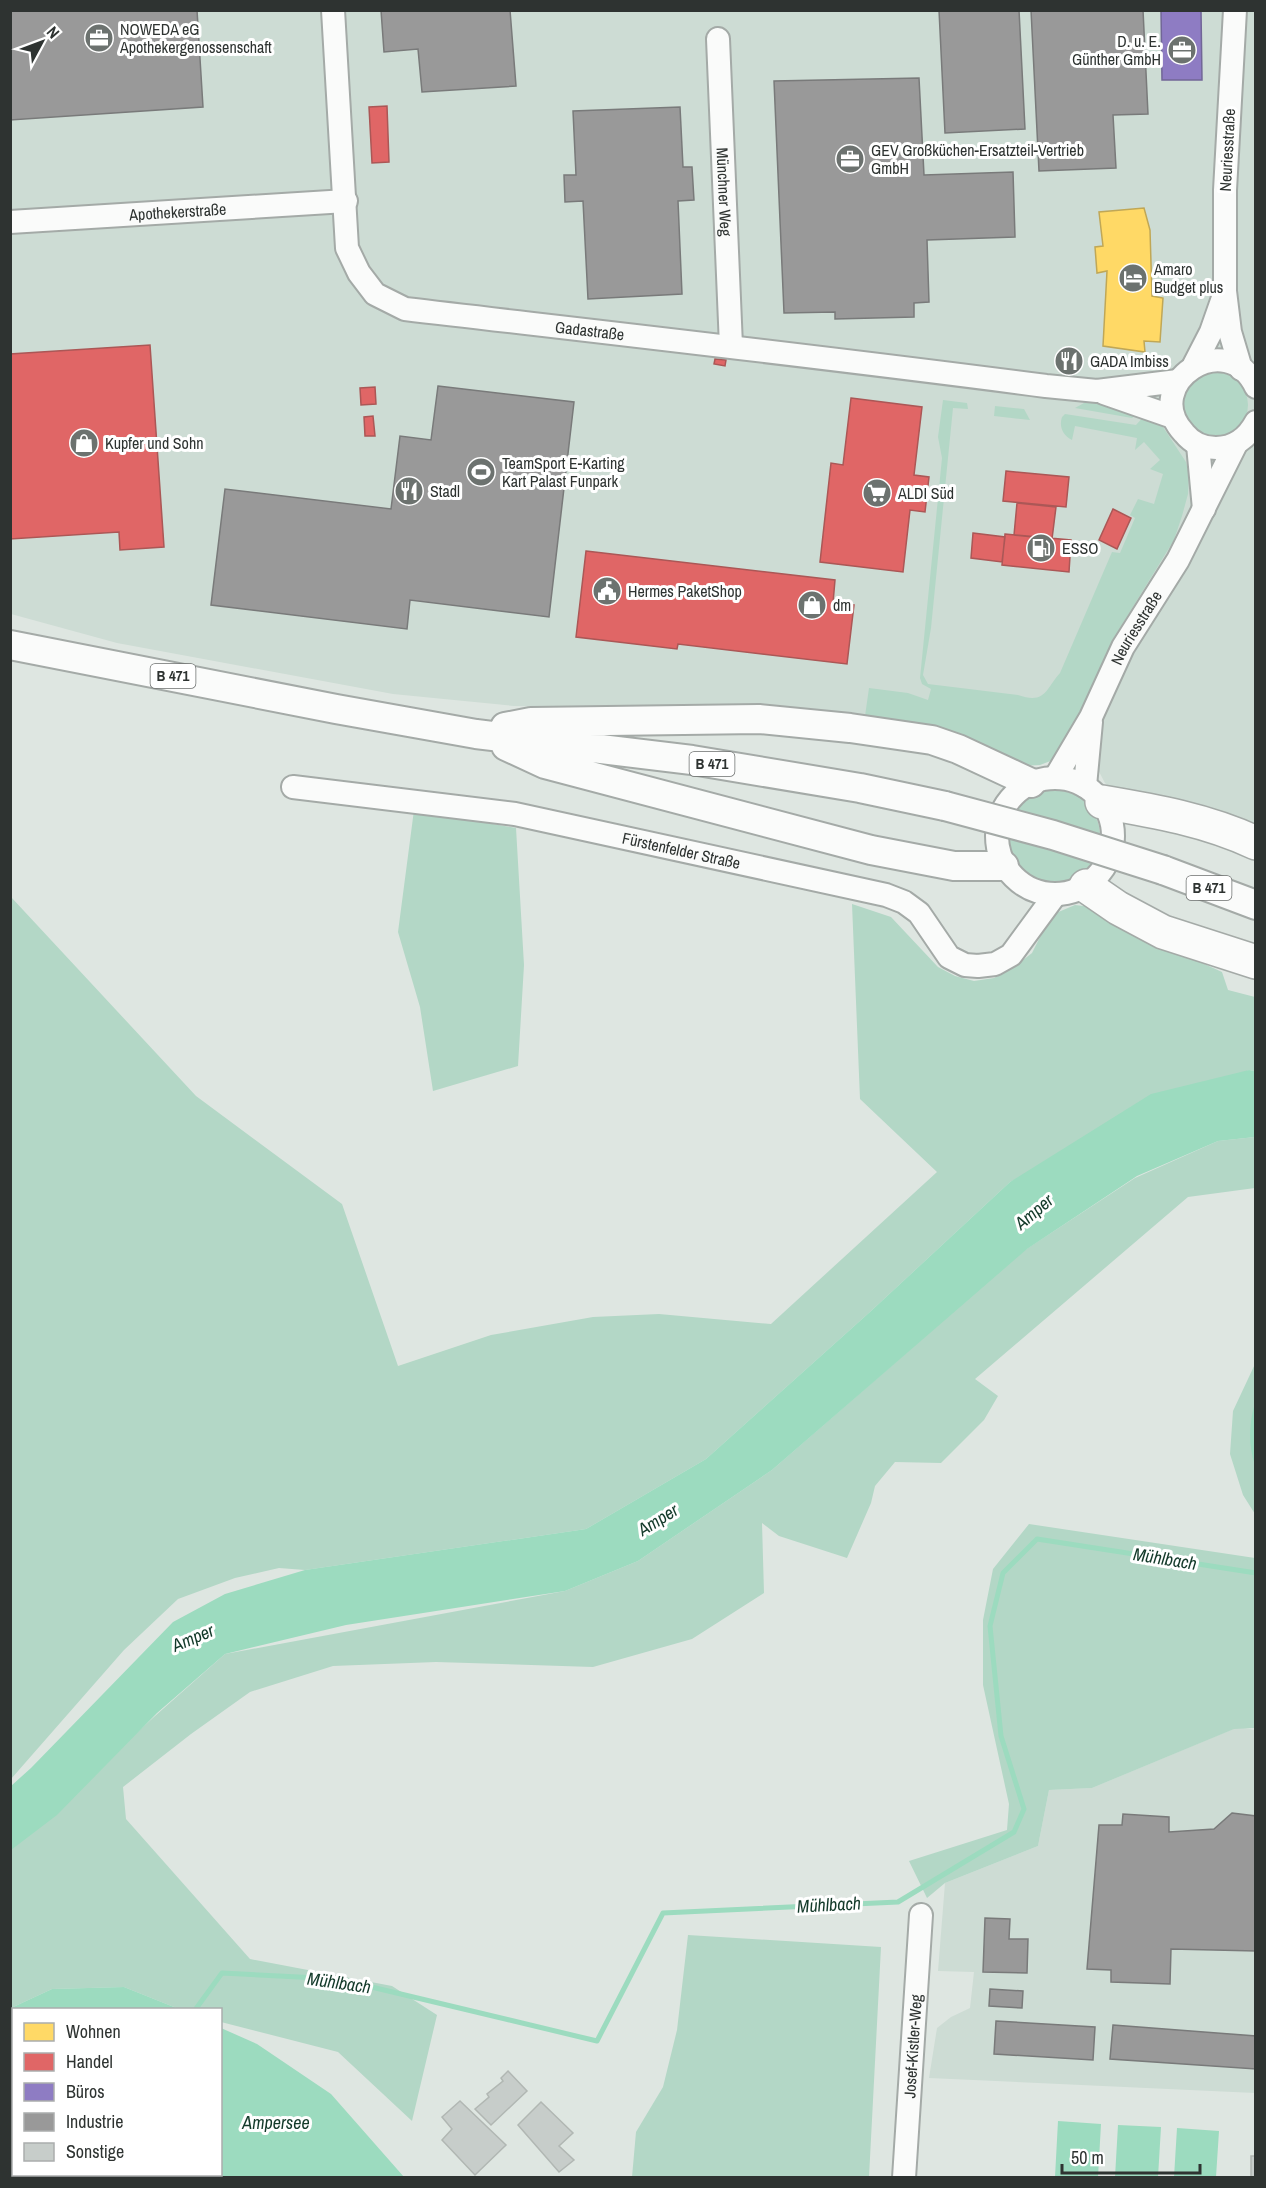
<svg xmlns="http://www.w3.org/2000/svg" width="1266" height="2188" viewBox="0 0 1266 2188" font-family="'Archivo Narrow',sans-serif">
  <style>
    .built { fill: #cddcd4 }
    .green { fill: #b3d7c6 }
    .water { fill: #9cdbbf }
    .homes { fill: #ffd966; stroke: #c0a756; stroke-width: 1.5 }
    .shops { fill: #e06666; stroke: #ab5756; stroke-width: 1.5 }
    .offices { fill: #8e7cc3; stroke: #716697; stroke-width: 1.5 }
    .industry { fill: #999; stroke: #797a7a; stroke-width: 1.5 }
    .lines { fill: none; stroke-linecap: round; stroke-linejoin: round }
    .stream { stroke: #9cdbbf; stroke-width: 5 }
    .building { fill: #c7cdca; stroke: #b1b7b3; stroke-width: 1.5 }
    .minor-casing { stroke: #a4aaa7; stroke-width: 26 }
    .major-casing { stroke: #a4aaa7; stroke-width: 32 }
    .highway-casing { stroke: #a4aaa7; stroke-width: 36 }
    .minor { stroke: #fafbfa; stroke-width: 22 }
    .major { stroke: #fafbfa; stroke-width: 28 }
    .highway { stroke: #fafbfa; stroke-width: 33 }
    .major-bridge-casing { stroke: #a4aaa7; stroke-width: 32; stroke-linecap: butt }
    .major-bridge { stroke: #fafbfa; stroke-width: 28 }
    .labels { text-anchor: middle; stroke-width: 6; stroke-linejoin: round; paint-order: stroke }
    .shield { fill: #fff; stroke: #6d706f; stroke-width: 1.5 }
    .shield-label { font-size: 15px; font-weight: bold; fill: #2e3331 }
    .poi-label { font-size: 16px; fill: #2e3331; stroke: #fff; text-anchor: start }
    .street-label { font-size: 16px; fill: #2e3331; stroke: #fff }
    .water-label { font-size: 18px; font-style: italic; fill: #133a2a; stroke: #fff }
  </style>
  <rect width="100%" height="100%" fill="#dee6e1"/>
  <path class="built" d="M10,11h1245v825l-135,-39 -15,-14 -9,-17 -235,-46 -231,-13 -116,-1 -121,-12 -276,-51 -106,-29z
    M1238,1727l17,3v363l-326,-15 8,-50 14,-11 19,-9 4,-36 -36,-1 7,-88 93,-37 11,-56 43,-2z"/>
  <path class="green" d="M1182 405a33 33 0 1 1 66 0a33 33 0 1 1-66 0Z
    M943,400l24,3 1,6 -15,-1 -22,220 -8,47 5,9 90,11c28,10 28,-7 42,-22l52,-121 8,1 15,-35 -5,-3 8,-16 16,5 9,-30 -13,-5 10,-9 -16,-18 -9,8 2,-12 -62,-12 -3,14c-10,-5 -13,-14 -10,-23l3,-3 71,11 10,-11 17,13 23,35 3,12 -1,20 -6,22 -8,24 -62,101 -29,66 -23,44 -7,9 -13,5 -18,1 -158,-43 5,-35 39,5 20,7 3,-11 -9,-5 -2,-6 22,-220 -4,-21z
    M1091,401l46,10v3l-5,4 -57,-10 9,-5z
    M995,406l29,3 6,11 -36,-4z
    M1008 836a46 46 0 1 1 92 0a46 46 0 1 1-92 0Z
    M414,810l102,18 8,137 -6,101 -85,25 -13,-84 -22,-75z
    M11,897l185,199 146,108 56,162 93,-31 102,-18 66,-3 112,10 166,-152 -77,-73 -8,-195 39,13 47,50 17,9 19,5 20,-3 20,-11 18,-14 11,-22 13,-18 19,-8 17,2 53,30 77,35 6,18 27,7v74l-6,-1 -239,112 -139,129 -165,148 -120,70 -281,41 -26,-2 -44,10 -57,21 -54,51 -113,129z
    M1255,1137v51l-67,9 -213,182 23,17 -14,24 -43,43 -46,-1 -20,24 -4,17 -24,55 -68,-22 -17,-13 2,70 -72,46 -99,28 -157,-5 -103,4 -83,26 -59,42 -68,53 3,32 124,140 142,27 45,29 -25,106 -74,-69 -117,-30 -1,-12 -41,-1 -55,-22 -72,2 -41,19v-159l144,-133 70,-62 340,-63 73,-30 134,-91 250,-218 113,-74 83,-37z
    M1255,1364v150l-12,-19 -13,-41 3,-43z
    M1029,1524l226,34v170l-21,1 -142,59 -43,2 -11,56 -93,37 -18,15 -18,-37 98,-31 2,-26 -26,-119v-65l10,-51z
    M688,1935l193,12 -12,230h-237l4,-45 27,-45 14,-57z"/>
  <path class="water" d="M1249,1070l6,1v66l-37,4 -81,35 -110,73 -255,221 -134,91 -73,30 -219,34 -121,29 -68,59 -100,102 -46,35v-64l20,-18 142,-146 52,-28 80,-24 281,-41 120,-70 165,-148 139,-129 141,-88z
    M1255,1403v62c-7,-19 -6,-43 0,-62z
    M124,1987l55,22 -165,1v164h206l1,-146 36,16 74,50 73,83h-393v-169l41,-19z
    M1058,2121l43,3 -3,53h-43z
    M1118,2125l43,2 -3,50h-43z
    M1177,2128l42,3 -3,46h-42z"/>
  <path class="homes" d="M1144,208l6,22 2,66 11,2 -3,44 -16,-1 1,11 -42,-6 4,-75 -10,2 -2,-26 8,-1 -4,-34z"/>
  <path class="shops" d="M387,106l2,56 -17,1 -3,-56z
    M150,345l14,202 -44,3 -1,-18 -109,7v-185z
    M715,359l11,1 -1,6 -11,-2z
    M375,387l1,17 -15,1 -1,-17z
    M851,398l71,9 -8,68 15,2 -4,35 -15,-2 -7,62 -83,-10 11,-99 12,2z
    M373,416l2,20h-10l-1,-19z
    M1006,471l63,6 -3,30 -63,-6z
    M1017,503l39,4 -4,32 -38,-4z
    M1113,509l18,9 -14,31 -18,-9z
    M973,533l32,4 -3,25 -31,-4z
    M1005,534l66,6 -2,32 -67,-7z
    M586,551l249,29 -2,23 21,2 -7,59 -169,-20 -1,5 -101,-12z"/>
  <path class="offices" d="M1161,10h40l1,70h-40z"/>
  <path class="industry" d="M10,10h187l6,97 -193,13z
    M381,10h129l6,76 -94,6 -4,-43 -34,3z
    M939,10h80l6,119 -80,4z
    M1031,10h112l5,104 -35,1 3,53 -77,3z
    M919,78l5,97 89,-3 2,65 -88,3 2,62 -15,1v14l-79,2v-7l-51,1 -10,-232z
    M680,107l3,60h9l2,33 -16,1 4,93 -94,5 -5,-98 -18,1 -1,-27h12l-3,-64z
    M438,386l136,16 -25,215 -139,-17 -3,29 -196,-24 14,-116 166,20 9,-73 31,4z
    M1232,1813l24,3v135l-85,-2 -1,35 -59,-2v-12l-24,-1 12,-144h23l1,-11 46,3v15l45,-3z
    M985,1918l25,1 -1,20h19l-1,34 -44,-1z
    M990,1989l33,2 -1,17 -33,-2z
    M996,2021l99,6 -2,33 -99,-6z
    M1113,2025l143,11v33l-146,-10z"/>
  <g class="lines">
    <path class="stream" d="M195,2010l27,-37 116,6 259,62 66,-128 235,-11 116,-70 10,-23 -23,-73 -11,-110 13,-53 34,-34 219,34"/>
  </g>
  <path class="building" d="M508,2071l19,20 -36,34 -16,-16 14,-12 -2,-3 16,-13 -2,-3z
    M460,2101l46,44 -31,30 -33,-35 10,-11 -10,-12z
    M541,2102l32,31 -14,13 15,14 -15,12 -41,-47z
    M1251,2156h5v22h-5z"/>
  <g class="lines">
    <g class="minor-casing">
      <g id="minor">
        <path id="s1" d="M333,10l14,238 12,25 16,21 30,15c214,25 428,49 641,77l51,5 81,-10"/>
        <path d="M1235,10l-10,180v101l5,41 11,37"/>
        <path id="s2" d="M718,39l13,307"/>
        <path id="s3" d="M10,222l336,-21"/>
        <path d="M1194,365l17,-33 13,-37"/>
        <path d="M1256,387c-29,-62 -117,-3 -72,46 8,10 18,15 32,15 18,0 32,-11 40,-26"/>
        <path d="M1104,393l69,24"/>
        <path d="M1198,445l6,64"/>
        <circle cx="1055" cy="836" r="58"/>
        <path id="s4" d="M1055,778l36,-61 32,-70 55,-87 58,-116"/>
        <path d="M1085,786l6,-64"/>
        <path id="s5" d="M293,787l222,27 371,81 18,7 15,11 30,44 16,8 13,1 17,-2 16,-9 44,-60"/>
        <path id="s6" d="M904,2178l17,-263"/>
      </g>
    </g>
    <g class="major-casing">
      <path id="major" d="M10,645l326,64 140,25 216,26 168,28 85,18
        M505,727l26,-5 228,-3 91,9 82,12 26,9 73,34
        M506,746l39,18 326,86 83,16h50
        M1163,870l93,35"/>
    </g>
    <g class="highway-casing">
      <path id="highway" d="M1102,802c53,9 105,18 154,41
        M1086,886l32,22 45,24 93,30"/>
    </g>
    <use href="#minor" class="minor"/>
    <use href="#major" class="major"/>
    <use href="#highway" class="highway"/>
    <g class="major-bridge-casing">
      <path id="major-bridge" d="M945,806l108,29 110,35"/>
    </g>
    <use href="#major-bridge" class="major-bridge"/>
  </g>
  <defs>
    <g id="office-disc" transform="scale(1.5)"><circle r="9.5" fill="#6c726f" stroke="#fff"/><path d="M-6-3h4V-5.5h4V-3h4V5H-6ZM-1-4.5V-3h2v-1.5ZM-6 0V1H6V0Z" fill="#fff"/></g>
    <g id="hotel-disc" transform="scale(1.5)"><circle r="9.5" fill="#6c726f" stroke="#fff"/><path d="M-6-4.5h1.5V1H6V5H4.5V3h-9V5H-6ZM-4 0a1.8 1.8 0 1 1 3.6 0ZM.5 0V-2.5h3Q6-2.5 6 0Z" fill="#fff"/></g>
    <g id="restaurant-disc" transform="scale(1.5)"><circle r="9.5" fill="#6c726f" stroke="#fff"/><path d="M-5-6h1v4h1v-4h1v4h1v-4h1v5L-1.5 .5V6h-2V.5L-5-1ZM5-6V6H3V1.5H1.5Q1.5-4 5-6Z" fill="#fff"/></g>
    <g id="shop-disc" transform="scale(1.5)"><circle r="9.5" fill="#6c726f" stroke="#fff"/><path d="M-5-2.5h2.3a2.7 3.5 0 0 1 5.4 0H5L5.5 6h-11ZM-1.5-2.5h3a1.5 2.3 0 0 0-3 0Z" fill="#fff"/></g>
    <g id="stadium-disc" transform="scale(1.5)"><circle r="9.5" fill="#6c726f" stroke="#fff"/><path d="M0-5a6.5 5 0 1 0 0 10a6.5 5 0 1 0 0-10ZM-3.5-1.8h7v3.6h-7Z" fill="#fff"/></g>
    <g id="supermarket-disc" transform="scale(1.5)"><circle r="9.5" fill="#6c726f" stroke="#fff"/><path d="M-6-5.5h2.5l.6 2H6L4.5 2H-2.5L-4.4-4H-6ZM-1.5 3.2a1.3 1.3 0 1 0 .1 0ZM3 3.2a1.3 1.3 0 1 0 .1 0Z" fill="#fff"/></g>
    <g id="fuel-disc" transform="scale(1.5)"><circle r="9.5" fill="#6c726f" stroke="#fff"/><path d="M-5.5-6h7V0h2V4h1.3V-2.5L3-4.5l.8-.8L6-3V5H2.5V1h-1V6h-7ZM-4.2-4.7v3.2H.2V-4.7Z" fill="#fff"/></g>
    <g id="civic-disc" transform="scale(1.5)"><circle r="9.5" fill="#6c726f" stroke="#fff"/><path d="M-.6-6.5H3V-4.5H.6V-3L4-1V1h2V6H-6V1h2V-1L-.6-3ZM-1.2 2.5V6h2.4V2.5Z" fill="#fff"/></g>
  </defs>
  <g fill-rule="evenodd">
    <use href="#office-disc" x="99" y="38"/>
    <use href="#office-disc" x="1182" y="50"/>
    <use href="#office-disc" x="850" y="159"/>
    <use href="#hotel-disc" x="1133" y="278"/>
    <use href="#restaurant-disc" x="1069" y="361"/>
    <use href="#shop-disc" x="84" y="443"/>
    <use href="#stadium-disc" x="481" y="472"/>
    <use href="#restaurant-disc" x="409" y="491"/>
    <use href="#supermarket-disc" x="877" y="493"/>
    <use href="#fuel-disc" x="1041" y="548"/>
    <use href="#civic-disc" x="607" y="591"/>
    <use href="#shop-disc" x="812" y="605"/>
  </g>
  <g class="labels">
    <g class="shield">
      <rect x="150.5" y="664" width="45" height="24" rx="4.5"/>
      <rect x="689.5" y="752" width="45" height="24" rx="4.5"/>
      <rect x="1186.5" y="876" width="45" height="24" rx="4.5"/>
    </g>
    <g class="shield-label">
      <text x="173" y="681">B 471</text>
      <text x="712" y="769">B 471</text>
      <text x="1209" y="893">B 471</text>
    </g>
    <g class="poi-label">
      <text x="120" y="35">NOWEDA eG<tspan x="120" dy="18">Apothekergenossenschaft</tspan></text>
      <text x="1161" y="47" text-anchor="end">D. u. E.<tspan x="1161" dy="18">Günther GmbH</tspan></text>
      <text x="871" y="156">GEV Großküchen-Ersatzteil-Vertrieb<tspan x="871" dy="18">GmbH</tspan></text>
      <text x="1154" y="275">Amaro<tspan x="1154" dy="18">Budget plus</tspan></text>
      <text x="1090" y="367">GADA Imbiss</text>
      <text x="105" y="449">Kupfer und Sohn</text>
      <text x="502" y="469">TeamSport E-Karting<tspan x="502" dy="18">Kart Palast Funpark</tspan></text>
      <text x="430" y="497">Stadl</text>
      <text x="898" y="499">ALDI Süd</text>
      <text x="1062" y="554">ESSO</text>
      <text x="628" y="597">Hermes PaketShop</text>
      <text x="833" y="611">dm</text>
    </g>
    <g class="street-label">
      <text transform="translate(1227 150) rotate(-87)" y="6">Neuriesstraße</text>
      <text dy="6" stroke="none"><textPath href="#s2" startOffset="153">Münchner Weg</textPath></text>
      <text dy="6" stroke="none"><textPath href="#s3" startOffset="168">Apothekerstraße</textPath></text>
      <text dy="6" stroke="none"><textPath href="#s1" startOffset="512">Gadastraße</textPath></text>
      <text dy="6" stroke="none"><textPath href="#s4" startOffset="171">Neuriesstraße</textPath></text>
      <text dy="6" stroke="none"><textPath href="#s5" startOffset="394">Fürstenfelder Straße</textPath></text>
      <text dy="6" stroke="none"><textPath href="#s6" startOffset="132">Josef-Kistler-Weg</textPath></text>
    </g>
    <g class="water-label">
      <text transform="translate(1034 1212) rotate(-40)" y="6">Amper</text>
      <text transform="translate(658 1520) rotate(-32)" y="6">Amper</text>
      <text transform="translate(1165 1559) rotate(9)" y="6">Mühlbach</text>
      <text transform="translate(193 1638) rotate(-23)" y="6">Amper</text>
      <text transform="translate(829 1905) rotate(-3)" y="6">Mühlbach</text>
      <text transform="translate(339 1983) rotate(8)" y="6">Mühlbach</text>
      <text x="276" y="2129">Ampersee</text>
    </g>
  </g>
  <rect width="1266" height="2188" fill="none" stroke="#2e3331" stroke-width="24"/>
  <rect x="12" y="2008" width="210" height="168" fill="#ffffff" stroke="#abadad" stroke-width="1.5"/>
  <rect x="24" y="2023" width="30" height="18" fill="#ffd966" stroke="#abadad" stroke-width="1.5"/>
  <text x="66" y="2038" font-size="18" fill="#2e3331">Wohnen</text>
  <rect x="24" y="2053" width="30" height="18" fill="#e06666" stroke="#abadad" stroke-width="1.5"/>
  <text x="66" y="2068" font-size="18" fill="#2e3331">Handel</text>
  <rect x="24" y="2083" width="30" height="18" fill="#8e7cc3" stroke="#abadad" stroke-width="1.5"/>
  <text x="66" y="2098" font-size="18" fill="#2e3331">Büros</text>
  <rect x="24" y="2113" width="30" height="18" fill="#999999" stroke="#abadad" stroke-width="1.5"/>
  <text x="66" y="2128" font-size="18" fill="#2e3331">Industrie</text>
  <rect x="24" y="2143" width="30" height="18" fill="#c7cdca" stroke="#abadad" stroke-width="1.5"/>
  <text x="66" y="2158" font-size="18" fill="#2e3331">Sonstige</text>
  <g transform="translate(42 42) rotate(49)" stroke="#ffffff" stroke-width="4.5" paint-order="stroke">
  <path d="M0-4.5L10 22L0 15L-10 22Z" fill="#2e3331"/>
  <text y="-9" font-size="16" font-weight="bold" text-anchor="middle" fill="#2e3331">N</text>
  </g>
  <path d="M1062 2164v9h138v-9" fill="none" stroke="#2e3331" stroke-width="3"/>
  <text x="1071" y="2164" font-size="18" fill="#2e3331" stroke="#ffffff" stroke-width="4.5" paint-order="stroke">50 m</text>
</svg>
